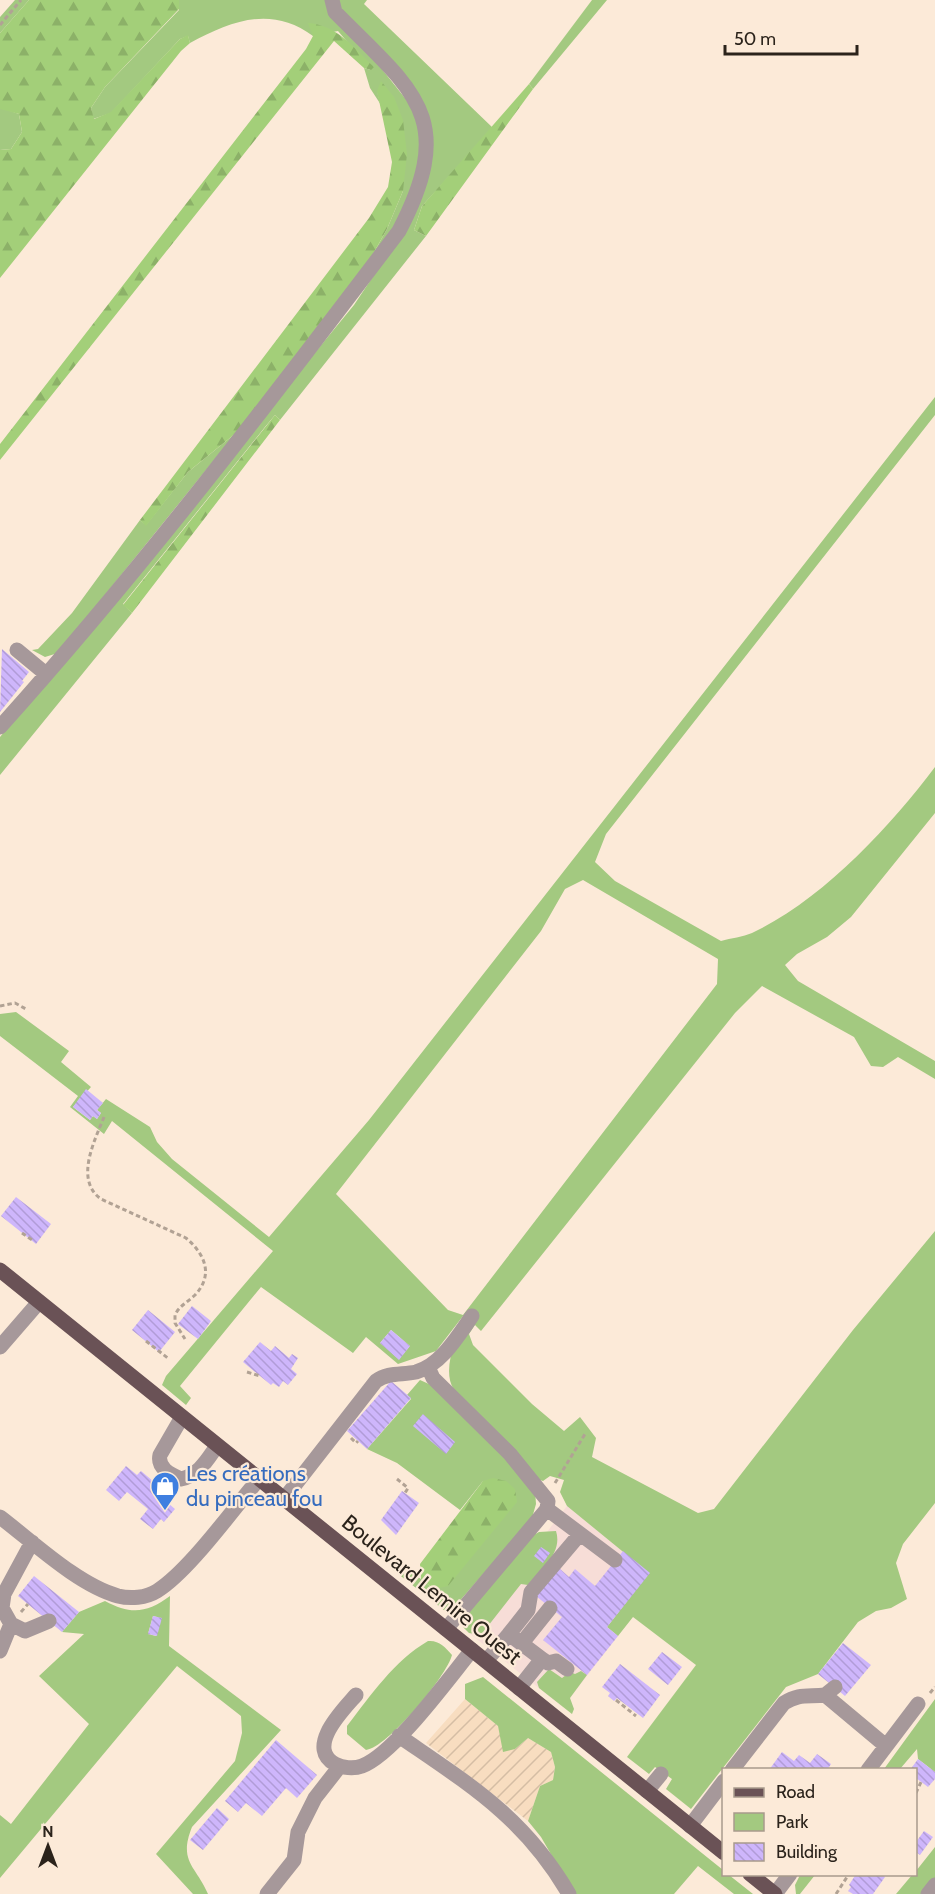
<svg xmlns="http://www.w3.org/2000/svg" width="935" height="1894" viewBox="0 0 935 1894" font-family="Cabin,sans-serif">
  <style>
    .commercial { fill: #f7ddd7 }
    .industrial { fill: url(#industrial-furrows) }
    .green { fill: #a3c980; fill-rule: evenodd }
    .forest { fill: url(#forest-firs) }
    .building { fill: url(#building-back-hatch) }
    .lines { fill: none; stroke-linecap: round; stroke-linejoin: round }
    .path { stroke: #b1a294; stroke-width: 3; stroke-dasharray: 4.5 3; stroke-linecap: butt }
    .minor { stroke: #a6989a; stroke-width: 15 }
    .major { stroke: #6a5256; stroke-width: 15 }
    .labels { text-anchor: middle; stroke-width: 4.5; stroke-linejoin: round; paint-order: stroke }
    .shop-label { font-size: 22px; fill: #366cbe; stroke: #fcead8; text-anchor: start }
    .street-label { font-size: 22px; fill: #2b231b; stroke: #fcead8 }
  </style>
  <defs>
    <pattern id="industrial-furrows" width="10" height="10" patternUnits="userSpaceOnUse" patternTransform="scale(1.5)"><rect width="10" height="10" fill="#f8ddc0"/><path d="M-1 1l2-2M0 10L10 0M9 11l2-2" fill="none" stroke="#d5bda4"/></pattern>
    <pattern id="forest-firs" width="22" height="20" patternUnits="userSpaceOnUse" patternTransform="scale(1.5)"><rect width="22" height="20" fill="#a3cf79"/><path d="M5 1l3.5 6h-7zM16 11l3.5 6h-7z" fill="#8cb168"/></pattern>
    <pattern id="building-back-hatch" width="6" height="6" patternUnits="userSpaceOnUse" patternTransform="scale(1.5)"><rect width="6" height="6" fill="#ceb6fb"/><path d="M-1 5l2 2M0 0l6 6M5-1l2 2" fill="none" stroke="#b19cd7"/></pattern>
  </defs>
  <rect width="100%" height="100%" fill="#fcead8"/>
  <path class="commercial" d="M567,1506l93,75 -97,126 -94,-74z"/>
  <path class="industrial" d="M465,1699l33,27 5,15 12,8 13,-11 23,14 4,15 -2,13 -13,6 -12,35 -102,-78z"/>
  <path class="green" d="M15,0h14l-29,33v-16z
    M179,0h148l89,112 7,35 -18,64 -42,61 24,-43 16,-38 -26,-100 4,14 -11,-17 -6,-20 7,2 -33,-39 -25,5c-42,-31 -82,-15 -123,7l-2,-7 -8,3 -69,74 -18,6 -2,-11 14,-21 74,-77z
    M337,0h30l-3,4 129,124 -71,78 -8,24 12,6 -146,184 -5,-5 -10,12 -142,177 9,9 -132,162v-38l354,-432 60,-90 17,-85 -87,-113z
    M592,0h15l-74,89 -4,-5z
    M2,108l17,6 3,18 -11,17 -11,1v-41z
    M935,397v18l-329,419 -11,28 20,19 106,60c10,-3 22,-4 31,-8 70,-33 137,-105 183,-166v46l-84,104 -24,20 -30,17 -12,11 13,16 137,80v18l-37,-22 -15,10 -12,-1 -17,-29 -92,-51 -27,27 -254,318 -6,-6 -6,9 4,11 59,59 32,27 16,-14 16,21 -4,19 106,56 16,-4 139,-179 82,-99v272l-32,41 -7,19 11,36 -16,9 -15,3 -18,11 -40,52 -32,13 -95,122 -25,-20 6,-10 -17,-12 -6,7 -22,-17 69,-92 -63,-48 -15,19 -11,-9 42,-54 -82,-67 -7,-14 4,-12 -14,-4 -7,5 -3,-1 -86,-90c-13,-21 3,-51 9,-74l-27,35 -38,13 -32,-27 -13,16 -92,-66 -81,99 11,12 -5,7 -24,-20 4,-9 107,-125 -161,-130 -8,13 -34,-27 8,-11 -78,-60v-22l16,-2 53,39 -8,11 30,25 -18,20 17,13 3,-4 4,3 4,-6 -4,-3 9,-11 44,28 7,15 15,17 97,78 100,-117zM583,880l135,79 -1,25 -254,331 -15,-5 -112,-116 205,-263 24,-42zM391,1330l19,16 -11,13 -19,-16z
    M236,433l-178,220 -13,4 -13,-7 6,-1 34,-36 68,-93 6,5 42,-53z
    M420,1380l20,9 95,101 1,14 -4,14 -82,94 -5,-1 -53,-42 2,-5 6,-1 34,26 49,-108 -23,29 -63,-47 -30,-14 44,-50 -4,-4z
    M556,1531c7,22 -15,38 -28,54l-7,-1 -40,51 -12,-2 -6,-6 1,-11 66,-79 9,-5z
    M170,1596l-1,50 112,84 -89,97c-14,35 4,39 16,67h-15l-37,-40 79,-93 7,-28 -1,-17 -64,-50 -177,212v-63l11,9 78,-100 -50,-48 45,-42 -22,-2 17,-20 26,-11c26,14 42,12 65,-5zM153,1616l8,2 -5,18 -8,-2z
    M428,1641c11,-1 17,6 24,14 -5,21 -65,93 -86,95l-19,-16v-8c24,-31 47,-65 81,-85z
    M549,1669l13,9 8,-6 5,2 6,-3 6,4 -17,23 4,11 -2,5 -33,-26 -2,-6z
    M483,1677l240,193 1,4 5,1 24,19h-19l-36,-28 -24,28h-100l-33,-57 -13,-16 12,-35 13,-6 2,-13 -4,-15 -23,-14 -13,11 -12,3 -5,-26 -33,-27v-15z
    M935,1699v73l-17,-13 -1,-10 -17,20h-16z
    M935,1847v31l-13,16h-26l16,-19 4,-1v-3z
    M800,1875h15l-15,19h-4l-1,-9z"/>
  <path class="forest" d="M29,0h150v9l-74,78 -14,21 3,11 17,-7 69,-73 8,-4 2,8 -9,8 -181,227v-128l11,-1 11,-17 -3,-18 -19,-5v-76z
    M308,23c29,2 46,25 66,44l-3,3 -7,-2 -30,-27 -334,419v-16l306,-395 7,-13z
    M381,81l13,16 9,23 4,34 -4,37 -16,38 -24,43 -127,161 -48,39 -42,54 -6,-6 229,-302 19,-31 4,-25 -15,-71z
    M529,84l4,5 -107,147 -12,-6 8,-24z
    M275,415l5,5 -148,193 -9,-8z
    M493,1478l13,3 9,8 2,13 -69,84 -14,3 -13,-10 -1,-15 63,-83z"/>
  <path class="building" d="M2,649l27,23 -7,9 2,1 -24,30z
    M86,1089l17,14 -6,7 4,3 -4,6 -4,-3 -3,4 -17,-13z
    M16,1197l35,27 -15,20 -35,-28z
    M192,1306l19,15 -13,18 -20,-15z
    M148,1310l27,22 -16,20 -27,-22z
    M391,1330l19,16 -11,14 -19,-17z
    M260,1342l11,9 4,-5 14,12 3,-4 6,4 -7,11 6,5 -9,11 -5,-4 -4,6 -6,-4 -2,2 -28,-23z
    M391,1381l20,17 -44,51 -20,-18z
    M423,1414l32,28 -9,12 -33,-28z
    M126,1466l11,9 4,-4 25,21 -5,5 14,12 -11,13 -3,-3 -8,10 -13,-10 8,-10 -21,-17 -8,9 -13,-11z
    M402,1491l17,12 -23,32 -15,-15z
    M541,1547l9,6 -7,10 -9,-7z
    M623,1551l27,22 -43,54 11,9 -31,39 -44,-35 19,-23 -26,-21 23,-28 10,9 6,-8 20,17z
    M34,1576l45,36 -17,20 -44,-36z
    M153,1616l9,2 -5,18 -9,-2z
    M843,1643l28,22 -26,31 -27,-22z
    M662,1652l20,15 -14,18 -20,-16z
    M620,1664l40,31 -17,23 -26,-20 -3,3 -6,-5 2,-3 -8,-6z
    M276,1740l41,35 -20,23 -11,-10 -24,28 -16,-13 -8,9 -13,-11z
    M782,1752l12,9 5,-6 11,8 7,-9 14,10 -4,6h-58z
    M918,1759l17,13v7l-7,8 -12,-9v-8h-6z
    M217,1808l12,11 -26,31 -13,-10z
    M924,1831l9,6 -13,18 -4,-3v-10z
    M856,1874h26l3,3 -12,17h-20l-5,-3 3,-4 -2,-2z"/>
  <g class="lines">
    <path class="path" d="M0,25l21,-25
      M0,1006l15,-3 11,6
      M104,1117c-9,23 -30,63 -3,82l85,39c19,16 28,37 9,57 -7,7 -16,11 -20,20v8l10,16
      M22,1233l10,7
      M146,1341l23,18
      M247,1372l13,4
      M351,1438l5,5 2,-2
      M397,1479l11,9 -3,5
      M555,1483l30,-49
      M169,1503l6,-12
      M21,1612l7,-8
      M930,1693l5,-6
      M616,1700l20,16
      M916,1793l5,-11
      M836,1894l13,-20"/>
    <path class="minor" d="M17,650l29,24
      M0,727c142,-158 271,-327 399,-496 60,-115 13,-141 -64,-219l-3,-12
      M0,1347l39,-45
      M428,1367l5,11 77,76 38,47 -1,8
      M182,1417l-22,38c-3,13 10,19 21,24 18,-4 26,-19 36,-33
      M284,1499l92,-118c12,-9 26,-6 40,-9 25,-7 42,-36 56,-56
      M0,1517c33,25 78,68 118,79 12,3 28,2 39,-5 32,-20 76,-82 102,-112
      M32,1542l-28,52 -2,14 9,16 14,7 24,-10
      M446,1629l101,-120 68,51
      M509,1634l19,-24 3,-18 49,-58
      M522,1643l28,-35
      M0,1651l11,-27
      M542,1659l6,4 8,-2 11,8
      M486,1661l23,-27 33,25 -23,29
      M356,1695c-12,14 -51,52 -21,69 7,4 19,5 27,2 32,-12 87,-88 110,-116
      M825,1695l61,51
      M399,1736c71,49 125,81 170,158
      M732,1770l52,-67c15,-10 25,-6 41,-8l10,-8
      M868,1770l50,-66
      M647,1791l14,-17
      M690,1826l34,-45
      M267,1894l27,-34 4,-28 17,-34 25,-32
      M775,1894l15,-20
      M928,1894l7,-9"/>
    <path class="major" d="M0,1270l724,583
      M750,1874l25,20"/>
  </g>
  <defs>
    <g id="shop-pin" transform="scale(1.5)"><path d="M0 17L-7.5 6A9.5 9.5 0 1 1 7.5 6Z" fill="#3f7fe0" stroke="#fcead8"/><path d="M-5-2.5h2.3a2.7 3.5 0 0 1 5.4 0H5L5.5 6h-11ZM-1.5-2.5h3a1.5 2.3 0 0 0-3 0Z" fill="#fff"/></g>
  </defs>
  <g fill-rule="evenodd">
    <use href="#shop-pin" x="165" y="1486"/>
  </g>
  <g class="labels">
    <g class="shop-label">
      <text x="186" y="1481">Les créations<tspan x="186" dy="25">du pinceau fou</tspan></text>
    </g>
    <g class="street-label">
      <text transform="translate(432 1589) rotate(39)" y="8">Boulevard Lemire Ouest</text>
    </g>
  </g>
  <rect x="722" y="1768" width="195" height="108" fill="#fcead8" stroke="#a89a8c" stroke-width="1.5"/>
  <rect x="734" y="1788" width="30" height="9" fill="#6a5256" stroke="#a89a8c" stroke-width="1.5"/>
  <text x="776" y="1798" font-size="18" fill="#2b231b">Road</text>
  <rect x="734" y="1813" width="30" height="18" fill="#a3c980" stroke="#a89a8c" stroke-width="1.5"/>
  <text x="776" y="1828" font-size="18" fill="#2b231b">Park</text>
  <rect x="734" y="1843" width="30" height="18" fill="url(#building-back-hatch)" stroke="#a89a8c" stroke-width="1.5"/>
  <text x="776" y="1858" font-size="18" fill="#2b231b">Building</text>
  <g transform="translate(48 1846)" stroke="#fcead8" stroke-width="4.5" paint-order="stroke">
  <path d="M0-4.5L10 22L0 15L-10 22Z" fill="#2b231b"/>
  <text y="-9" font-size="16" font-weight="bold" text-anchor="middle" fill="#2b231b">N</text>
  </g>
  <path d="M725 45v9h132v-9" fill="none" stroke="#2b231b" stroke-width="3"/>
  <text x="734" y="45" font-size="18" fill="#2b231b" stroke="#fcead8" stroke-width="4.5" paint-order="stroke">50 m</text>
</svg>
